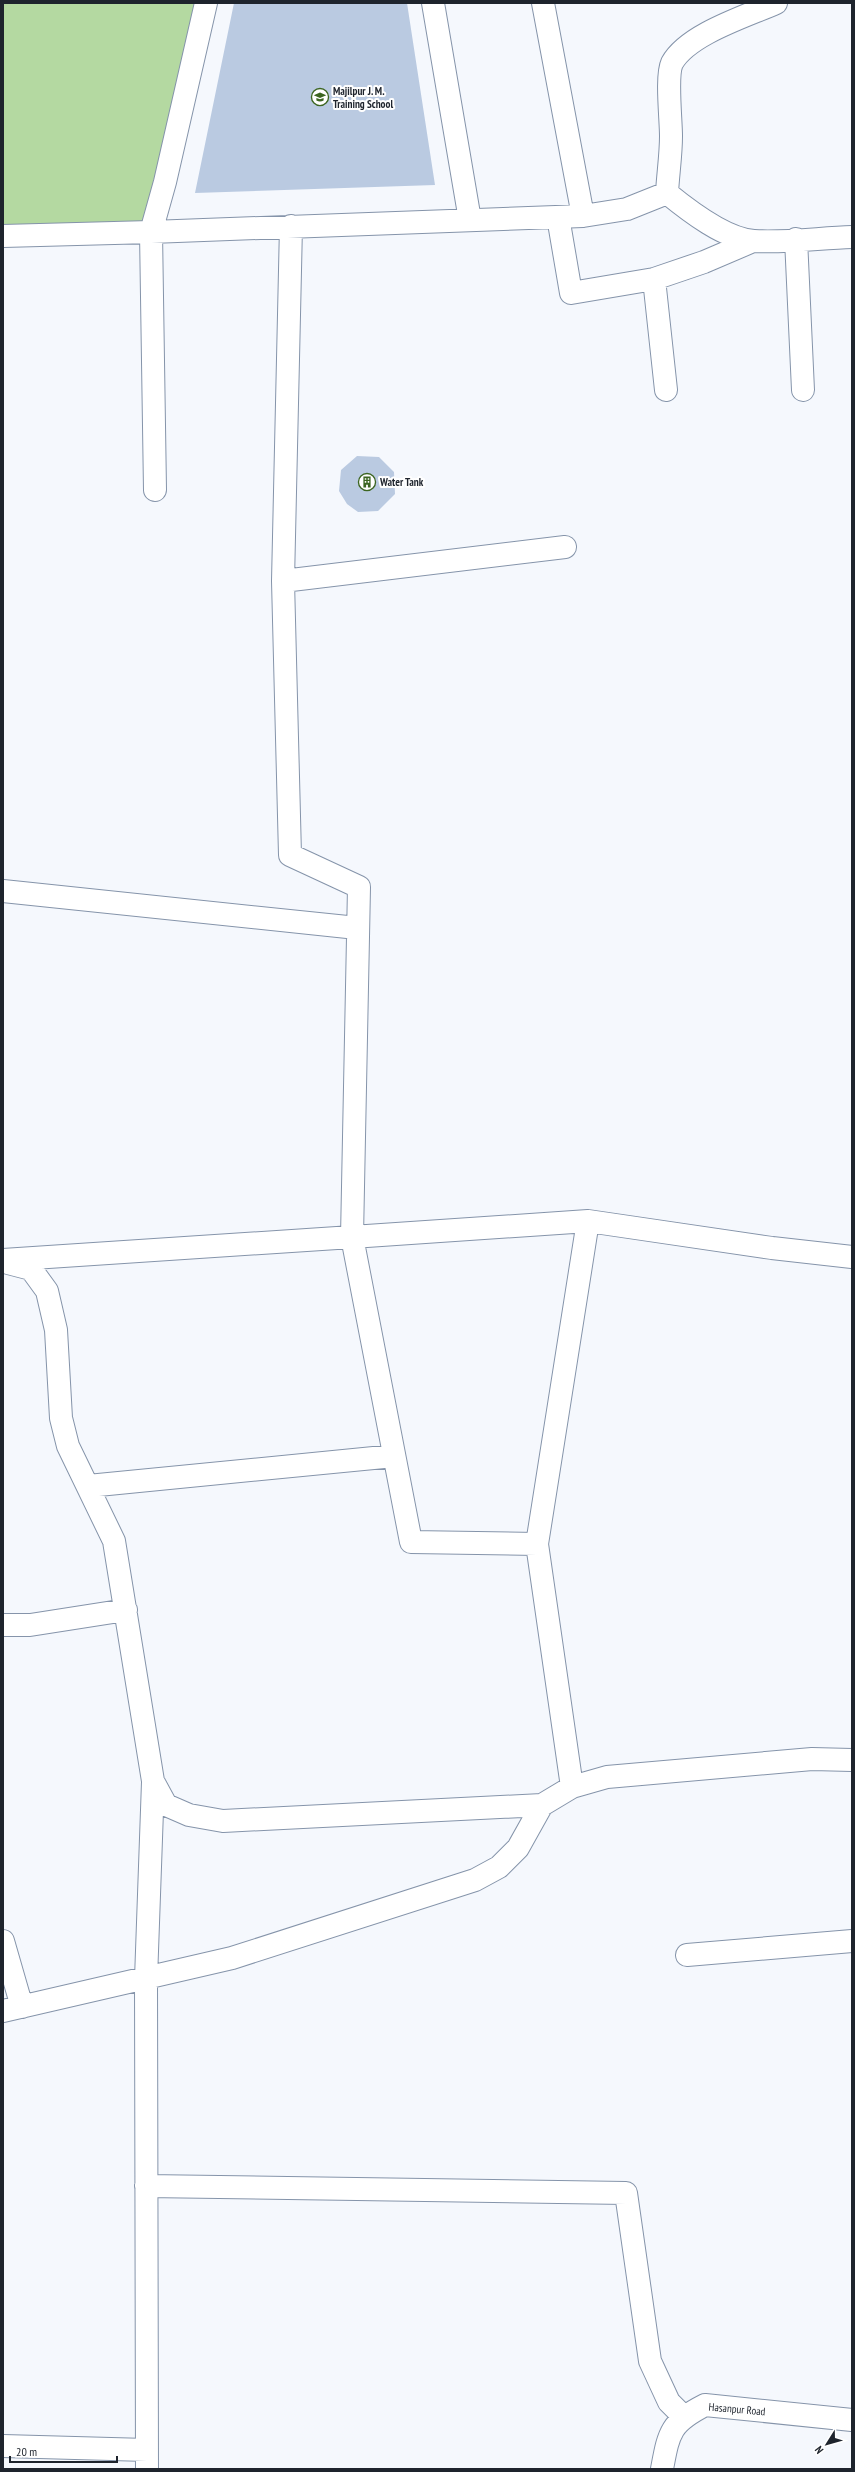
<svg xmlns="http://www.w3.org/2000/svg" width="855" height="2472" viewBox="0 0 855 2472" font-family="'PT Sans Narrow',sans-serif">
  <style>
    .green { fill: #b4d9a1 }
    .building { fill: #bacae1 }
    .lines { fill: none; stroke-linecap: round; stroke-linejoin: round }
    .minor-casing { stroke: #8594aa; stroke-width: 24 }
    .minor { stroke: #fff; stroke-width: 22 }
    .labels { text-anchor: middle; stroke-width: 4; stroke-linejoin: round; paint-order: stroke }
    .poi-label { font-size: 11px; font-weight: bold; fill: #1e242d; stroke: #fff; text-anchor: start }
    .street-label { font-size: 11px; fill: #1e242d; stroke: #fff }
  </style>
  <rect width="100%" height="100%" fill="#f5f8fd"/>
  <path class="green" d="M3,3h203l-55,229 -148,2z"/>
  <path class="building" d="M234,3h173l28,182 -240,8z
    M357,456l22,1 15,15 1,22 -17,17 -20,1 -11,-8 -8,-13 2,-21z"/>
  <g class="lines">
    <g class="minor-casing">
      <path id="minor" d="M433,3l37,217
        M543,3l40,213
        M667,193c1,-19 4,-38 4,-57 0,-17 -5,-60 1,-73 16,-29 75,-47 104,-60
        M558,217l13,76 83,-14 50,-17 49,-21
        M291,226l-8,355 7,274 69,32 -7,350 236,-16 -51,323
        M3,236l148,-4 14,-50 41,-179
        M796,239l7,151
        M654,279l12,111
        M155,490l-4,-258 432,-16 44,-7 40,-16c22,18 58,46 87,48 32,2 66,-3 98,-4
        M283,581l282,-34
        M3,891l354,37
        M588,1221l184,27 80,9
        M3,1260l349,-23 59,305 126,2 35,243
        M8,1263l23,6 16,22 9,39 5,88 7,28 46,95 39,240 13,24 23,10 34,6 319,-16
        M88,1486l306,-30
        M3,1625h27l96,-15
        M3,1941l19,66
        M687,1955l165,-14
        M3,2011l229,-53 243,-78 24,-13 19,-19 24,-43 30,-18 35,-10 205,-18 40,1
        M146,2186l480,7 24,168 19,41 14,14
        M3,2446l144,4
        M147,2469l-1,-490 7,-197
        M662,2469c7,-37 8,-46 43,-64l147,15"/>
    </g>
    <use href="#minor" class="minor"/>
  </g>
  <defs>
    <g id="school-ring" transform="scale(0.9)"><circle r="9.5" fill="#fff" stroke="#3c6521" stroke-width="1.5"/><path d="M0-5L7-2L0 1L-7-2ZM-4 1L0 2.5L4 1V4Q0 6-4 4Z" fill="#3c6521"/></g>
    <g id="building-ring" transform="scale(0.9)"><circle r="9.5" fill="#fff" stroke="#3c6521" stroke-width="1.5"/><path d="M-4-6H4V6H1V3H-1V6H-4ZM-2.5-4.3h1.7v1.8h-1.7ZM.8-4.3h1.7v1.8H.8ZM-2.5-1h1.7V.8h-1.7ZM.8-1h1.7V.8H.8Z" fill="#3c6521"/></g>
  </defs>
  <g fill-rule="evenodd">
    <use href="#school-ring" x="320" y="97"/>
    <use href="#building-ring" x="367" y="482"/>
  </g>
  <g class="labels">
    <g class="poi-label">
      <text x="333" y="95">Majilpur J. M.<tspan x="333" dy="13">Training School</tspan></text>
      <text x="380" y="486">Water Tank</text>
    </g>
    <g class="street-label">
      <text transform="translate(737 2409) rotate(5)" y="4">Hasanpur Road</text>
    </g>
  </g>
  <rect width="855" height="2472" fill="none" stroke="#1e242d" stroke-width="8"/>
  <g transform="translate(827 2444) rotate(233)" stroke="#ffffff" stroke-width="3" paint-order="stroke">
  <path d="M0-3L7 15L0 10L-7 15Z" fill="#1e242d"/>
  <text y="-6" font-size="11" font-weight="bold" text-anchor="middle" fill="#1e242d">N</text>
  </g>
  <path d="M10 2456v6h107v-6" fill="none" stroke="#1e242d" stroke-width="2"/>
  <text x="16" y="2456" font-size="12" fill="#1e242d" stroke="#ffffff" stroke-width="3" paint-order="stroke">20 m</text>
</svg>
